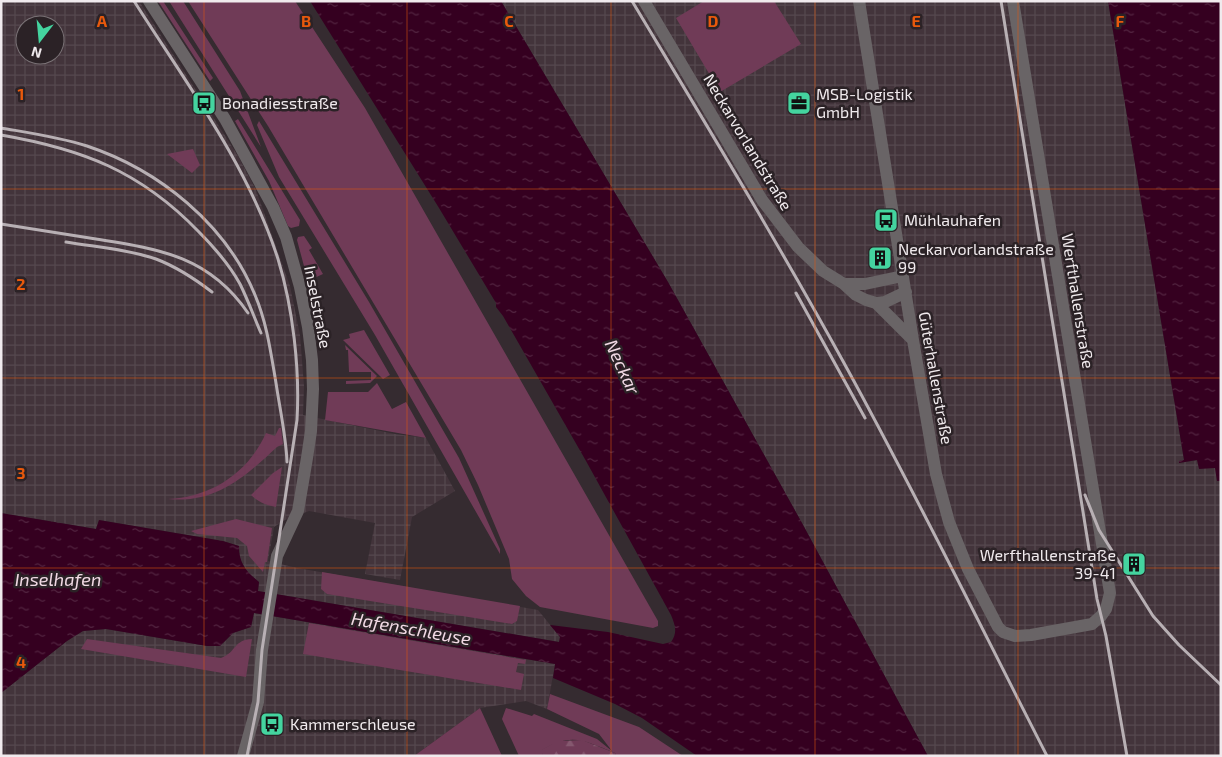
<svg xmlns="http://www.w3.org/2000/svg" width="1222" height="757" viewBox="0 0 1222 757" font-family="'Exo 2',sans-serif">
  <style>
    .industrial { fill: url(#industrial-grid); fill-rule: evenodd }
    .green { fill: #703b57 }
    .forest { fill: url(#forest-firs) }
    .water { fill: url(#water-ripples) }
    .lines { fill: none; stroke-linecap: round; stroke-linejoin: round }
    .minor { stroke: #696466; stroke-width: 12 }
    .rail { stroke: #b8b0b4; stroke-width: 3 }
    .grid { fill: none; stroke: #e8590c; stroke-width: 1; stroke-opacity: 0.55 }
    .labels { text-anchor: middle; stroke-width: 5; stroke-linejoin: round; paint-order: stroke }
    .poi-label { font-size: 16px; fill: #f0eaed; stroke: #2b2226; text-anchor: start }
    .street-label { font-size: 16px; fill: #f0eaed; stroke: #2b2226 }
    .water-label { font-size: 18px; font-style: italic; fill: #f1d9e4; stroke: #2b2226 }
    .grid-label { font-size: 16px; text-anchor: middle; font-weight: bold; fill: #e8590c; stroke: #2b2226; stroke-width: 5; stroke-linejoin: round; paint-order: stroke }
  </style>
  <defs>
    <pattern id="industrial-grid" width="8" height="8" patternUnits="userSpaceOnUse" patternTransform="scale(1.25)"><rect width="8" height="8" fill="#43343b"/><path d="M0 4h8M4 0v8" fill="none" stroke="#55484e"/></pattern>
    <pattern id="forest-firs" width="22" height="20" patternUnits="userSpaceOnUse" patternTransform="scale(1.25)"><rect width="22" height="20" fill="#703b57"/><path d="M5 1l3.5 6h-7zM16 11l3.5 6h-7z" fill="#85586f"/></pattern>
    <pattern id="water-ripples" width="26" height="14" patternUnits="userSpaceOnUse" patternTransform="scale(1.25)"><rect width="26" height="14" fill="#350020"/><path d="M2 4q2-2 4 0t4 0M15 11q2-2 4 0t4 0" fill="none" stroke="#532541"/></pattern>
  </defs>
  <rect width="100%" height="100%" fill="#352b30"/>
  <path class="industrial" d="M1,1h138l99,155 18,34 34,96 10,49 4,51 -1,29 92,19 31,4 29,53 -43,26 -12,63 -35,-6 10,-51 -66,-12 -24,9 -11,7 -6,34 29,7 241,42 22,27 -1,5 -301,-51 1,-9 -11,-9 -9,-16v-11l-16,-5 -124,-21 -3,9 -95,-16zM25,25h30v30h-30z
    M501,1h607l76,459 -5,1v2l19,-3 18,8 1,13h4v275h-293l-126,-233 -134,-241z
    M254,613l301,51 -8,45 -21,-8 -46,7 -66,48h-413v-63l66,-52 16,-10 23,-2 101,17h13l13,-13 18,-6z"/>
  <path class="green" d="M158,1h5l50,77 -3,3z
    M169,1h14l57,90 21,56z
    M188,1h107l70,107 293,513v5l-5,2 -113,-21 -14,-11 -14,-17 -3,-20 -31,-74 -17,-35 -193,-324z
    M704,1h70l27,43 -81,48 -44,-74z
    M238,119l62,101 -1,6 -8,2 -3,-2 -19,-45 -34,-60z
    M259,121l110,181 90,156 41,91v5l-125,-219 -96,-158 -22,-52z
    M193,149l7,16 -8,8 -25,-19z
    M304,236l8,12 -3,2 14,24 -15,7 -11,-41 1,-3z
    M364,330l26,45 -7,4 -40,-39 7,-2 -1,-4z
    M345,345l32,31 -7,7 -24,1v-3l25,-1v-8h-22l-1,-22h-2z
    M377,383l15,26 14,-7 20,36 -101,-18 3,-28h40z
    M279,428h2l2,16 -6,3c-32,30 -62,57 -109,52 43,-2 80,-26 98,-66l9,3z
    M282,467l-6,40c-10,-2 -18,-5 -25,-12l22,-22z
    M236,519l36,9 -5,34h-2l-2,10 -14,-16 -2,-10 -10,-8 -40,-4 -6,-3z
    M322,572l198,34 -3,15 -5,3 -185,-30 -6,-5z
    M309,623l217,37 -1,4 -7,-1 -2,9 8,2 -3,16 -218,-36z
    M87,639l134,19c16,-6 12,-18 31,-19l-6,38 -165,-28z
    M550,694l89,33 44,29h-67l-1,-3c-31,-12 -42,-21 -73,-3l1,6h-24l-17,-37 4,-11 26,8 2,-2 63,25 15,12 -13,-17 -52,-25z
    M480,708l22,48h-88z"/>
  <path class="forest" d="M582,740l33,13 1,3h-73l-2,-6 17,-9z"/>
  <path class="water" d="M310,1h191l167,281 134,241 126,233h-231l-55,-38 -27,-14 -62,-26 2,-14 -301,-51 -3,14 -18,6 -13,13h-13l-101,-17 -23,2 -16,10 -66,52v-180l95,16 3,-9 124,21 16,5c0,18 7,25 20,36l-1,9 301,51 1,-5 -10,-12 58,7 55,12 8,-2c7,-10 4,-17 0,-27l-85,-154 -83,-145 -7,-9v-4l-57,-95z
    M1108,1h113v480h-4l-2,-13 -16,1 -2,-9 -18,3v-2l5,-1z"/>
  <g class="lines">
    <path class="minor" d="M149,1l76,118 48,88 13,30 14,50 8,40 4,33 1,29 -2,42 -4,27 -9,53 -21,45 -15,94 -4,52 -15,54
      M644,1l118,199 36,47 25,24 21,13 12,11 10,5 10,3 9,-1 21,-10
      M859,1l54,339 23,134 13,48 19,47 30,58 5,5 12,4 16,-1 61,-11 9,-8 5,-7 4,-16 -97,-592
      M844,284h21l38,-8
      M876,303l37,37"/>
    <path class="rail" d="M134,1c52,82 114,164 144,258 15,49 22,111 19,161l-35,230 -4,52 -11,54
      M632,1c72,120 145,240 212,362 71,129 136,262 203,393
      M1001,1l96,598 9,37 21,120
      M1,128c29,5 58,9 86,18 72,24 139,78 168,149 12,28 16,59 21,88 4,27 10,53 11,79
      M1,135c81,14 139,36 197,96 16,16 31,33 42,53 8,16 14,33 21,49
      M1,224c32,5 63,10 95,15 63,10 113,17 152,74
      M66,242c29,5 61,7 90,17 21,8 39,20 56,33
      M796,293l69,125
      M1085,495l14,35 54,86 26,29 42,40"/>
  </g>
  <path class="grid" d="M204,1v755M407,1v755M611,1v755M815,1v755M1018,1v755M1,189h1220M1,378h1220M1,568h1220"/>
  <defs>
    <g id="bus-square" transform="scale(1.25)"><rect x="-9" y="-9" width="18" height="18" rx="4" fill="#44d49f" stroke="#2b2226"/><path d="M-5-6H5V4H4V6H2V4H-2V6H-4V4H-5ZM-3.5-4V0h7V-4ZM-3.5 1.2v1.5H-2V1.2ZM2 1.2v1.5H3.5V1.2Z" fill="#111"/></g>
    <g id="office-square" transform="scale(1.25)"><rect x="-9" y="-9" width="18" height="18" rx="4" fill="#44d49f" stroke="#2b2226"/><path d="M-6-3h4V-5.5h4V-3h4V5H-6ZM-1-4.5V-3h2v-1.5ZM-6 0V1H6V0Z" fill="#111"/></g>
    <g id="building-square" transform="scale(1.25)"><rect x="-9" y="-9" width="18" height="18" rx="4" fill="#44d49f" stroke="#2b2226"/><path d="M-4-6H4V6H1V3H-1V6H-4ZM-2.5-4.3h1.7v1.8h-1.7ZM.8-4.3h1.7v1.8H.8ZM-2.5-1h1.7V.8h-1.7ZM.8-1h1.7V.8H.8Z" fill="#111"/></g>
  </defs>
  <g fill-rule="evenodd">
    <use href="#bus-square" x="204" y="103"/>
    <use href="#office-square" x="799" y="103"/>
    <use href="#bus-square" x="886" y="220"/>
    <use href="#building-square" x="880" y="258"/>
    <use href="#building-square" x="1134" y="564"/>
    <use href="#bus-square" x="272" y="724"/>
  </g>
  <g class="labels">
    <g class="poi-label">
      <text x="816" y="100">MSB-Logistik<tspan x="816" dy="18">GmbH</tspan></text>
      <text x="222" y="109">Bonadiesstraße</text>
      <text x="904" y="226">Mühlauhafen</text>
      <text x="898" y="255">Neckarvorlandstraße<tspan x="898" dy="18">99</tspan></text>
      <text x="1116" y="561" text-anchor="end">Werfthallenstraße<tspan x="1116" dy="18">39-41</tspan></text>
      <text x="290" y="730">Kammerschleuse</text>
    </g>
    <g class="street-label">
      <text transform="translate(748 142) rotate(59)" y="6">Neckarvorlandstraße</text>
      <text transform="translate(1078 301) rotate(81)" y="6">Werfthallenstraße</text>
      <text transform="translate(318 307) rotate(79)" y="6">Inselstraße</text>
      <text transform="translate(936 378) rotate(80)" y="6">Güterhallenstraße</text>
    </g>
    <g class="water-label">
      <text transform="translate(622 367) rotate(65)" y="6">Neckar</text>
      <text x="58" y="586">Inselhafen</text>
      <text transform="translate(411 629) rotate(10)" y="6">Hafenschleuse</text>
    </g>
  </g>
  <g class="grid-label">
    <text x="102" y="27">A</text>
    <text x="306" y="27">B</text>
    <text x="509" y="27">C</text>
    <text x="713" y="27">D</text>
    <text x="916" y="27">E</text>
    <text x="1120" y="27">F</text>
    <text x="21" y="100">1</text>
    <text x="21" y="290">2</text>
    <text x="21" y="479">3</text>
    <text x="21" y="668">4</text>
  </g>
  <rect width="1222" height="757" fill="none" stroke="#f0eaed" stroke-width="5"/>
  <g transform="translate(40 40) rotate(196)"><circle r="24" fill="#2b2226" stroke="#7a7276"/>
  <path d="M0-4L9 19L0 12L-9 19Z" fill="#44d49f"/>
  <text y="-8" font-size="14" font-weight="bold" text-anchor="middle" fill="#f0eaed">N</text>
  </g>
</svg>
